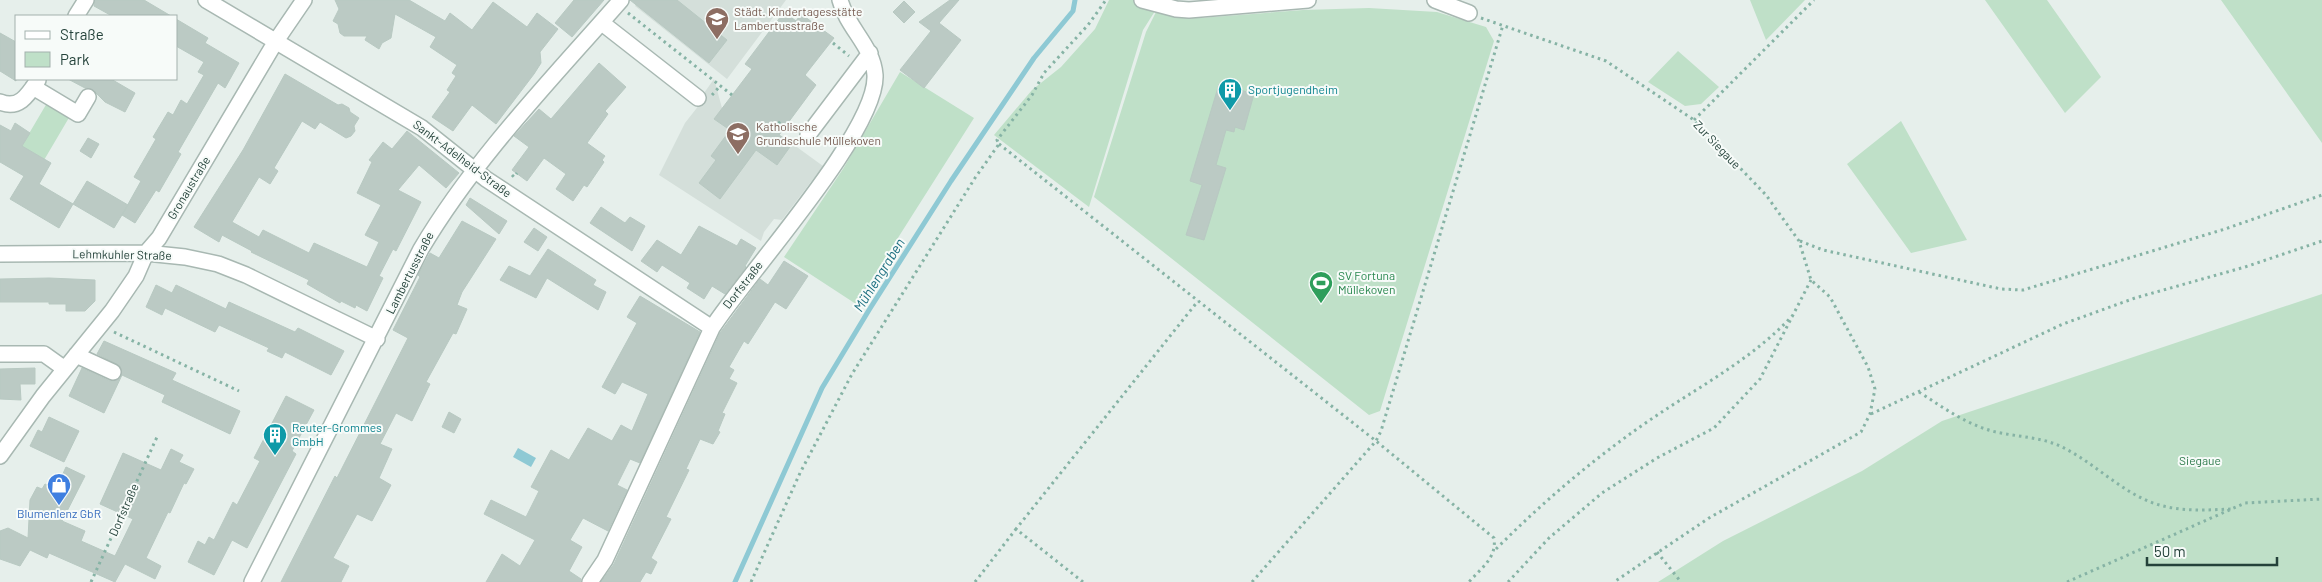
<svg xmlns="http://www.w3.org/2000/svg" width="2322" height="582" viewBox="0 0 2322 582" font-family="Barlow,sans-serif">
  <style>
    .built { fill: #d4dfda }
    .green { fill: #bfe0c8 }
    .water { fill: #8ec9d4 }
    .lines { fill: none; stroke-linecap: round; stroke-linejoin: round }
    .stream { stroke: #8ec9d4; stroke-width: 5 }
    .building { fill: #bbcac4; stroke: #b8c9c2 }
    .minor-casing { stroke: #a8b8b2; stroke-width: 18 }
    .path { stroke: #86b3a5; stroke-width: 3; stroke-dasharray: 2.5 4; stroke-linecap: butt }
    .minor { stroke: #fff; stroke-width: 15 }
    .labels { text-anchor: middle; stroke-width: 4; stroke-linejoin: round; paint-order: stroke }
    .education-label { font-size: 12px; fill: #785e54; stroke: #f7fbf9; text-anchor: start }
    .culture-label { font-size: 12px; fill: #0d838f; stroke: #f7fbf9; text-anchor: start }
    .street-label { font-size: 12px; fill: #24423a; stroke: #f7fbf9 }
    .leisure-label { font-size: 12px; fill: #27864d; stroke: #f7fbf9; text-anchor: start }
    .park-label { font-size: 12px; fill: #2d7a4b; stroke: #f7fbf9 }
    .shop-label { font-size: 12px; fill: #366cbe; stroke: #f7fbf9 }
    .water-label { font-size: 14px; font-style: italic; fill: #1c6f80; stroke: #f7fbf9 }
  </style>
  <rect width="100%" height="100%" fill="#e6efeb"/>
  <path class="built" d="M639,0h147l-59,79 -92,-73z
    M714,79l8,29 31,24 8,-11 62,45 -41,54 -8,-1 -10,13 -3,9 -102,-66 26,-52 22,-28 -3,-2z"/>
  <path class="green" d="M1109,0h53l-19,30 -54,177 -95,-72 38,-45 29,-23 34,-38z
    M1750,0h55l-39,40z
    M1985,0h62l54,77 -36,36z
    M2221,0h101v143z
    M1369,8l68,4 49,15 8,14 -114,370 -11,4 -275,-218 52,-165 11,-22 43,8 103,-8z
    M1678,51l41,36 -18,17 -16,2 -37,-24z
    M900,72l74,46 -118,186 -72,-47 59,-88z
    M47,103l23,13 -33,56 -23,-13z
    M1901,121l66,119 -56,13 -64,-89z
    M2322,294v288h-664l65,-41 139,-70 80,-50z"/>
  <path class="water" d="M518,448l18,10 -5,9 -18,-10z"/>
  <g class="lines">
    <path class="stream" d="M735,582l87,-194 47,-78 82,-129 83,-123 39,-47 2,-11"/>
  </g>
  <path class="building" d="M95,0h49l27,16h-59l-18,-10z
    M335,0h74l36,21 5,-8 22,17 21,-28 34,25 10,-14 21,16 -18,23 1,11 -7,11 -38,50 -24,-19 -19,26 -21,-14 18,-25 -3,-2 9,-14 -4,-3 5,-8 -27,-18 6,-10 -41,-23 -4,24 -9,5 -3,6 -14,-9 2,-4h-23l-4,-3 -2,-9 -5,-3 6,-12z
    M574,0h30l-32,37 -17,-14z
    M630,0h47l50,40 -18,23z
    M950,0h9l-20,23 22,17 -37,48 -24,-18 31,-39 -12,-9z
    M904,1l11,11 -11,11 -11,-11z
    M784,12l12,9 5,-7 33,24 -29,37 11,10 -37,50 13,9 -15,21 -21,-15 -36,49 -21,-16 17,-23 -5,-4 19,-26 -16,-11 38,-50 -7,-5z
    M176,19l32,19 -3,5 34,20 -14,25 -7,-5 -40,69 3,2 -22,38 -3,-2 -21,33 -13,-8 19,-34 -7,-4 22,-38 -3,-2 15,-25 5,3 8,-15 6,4 17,-29 -6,-3 6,-10 -28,-16z
    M0,33l16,9v39l-16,-10z
    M599,63l27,24 -21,24 3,3 -21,29 18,13 -3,4 2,2 -17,25 -3,-2 -11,16 -17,-12 10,-15 -22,-16 -17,23 -15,-11 17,-23 -15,-11 25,-27 12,10z
    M285,74l53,31 4,-1 7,4 1,4 9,6 -5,8 1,5 -4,5 -5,2 -26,-16 -5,7 -13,-8 -28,47 4,3 -8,13 -11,-7 -27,45 27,15 4,-7 46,23 5,-10 53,24 12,-25 -14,-7 16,-30 -24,-12 15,-31 -3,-2 14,-18 9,7 15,-18 52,42 -13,15 -27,-23 -21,25 23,12 -25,49 -3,-2 -14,27 4,2 -16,33 -11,-6 -1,3 -14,-7 -1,2 -33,-19 2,-4 -58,-28 1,-1 -30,-16 -3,7 -25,-15 49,-77z
    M68,79h43l24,14 -10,19 -20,-10 -13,-13 -7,-1z
    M1219,84l35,10 -10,36 -9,-3 -1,5 -8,-2 -10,35 10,3 -22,72 -18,-5 16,-50 -12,-4z
    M15,123l15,10 -8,13 29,17 -12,21 34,20 -14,24 -49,-29 14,-23 -24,-14v-37l11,6z
    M88,138l11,6 -8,14 -11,-7z
    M87,181l41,24 -14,23 -41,-24z
    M470,198l37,23 -8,13 -33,-29z
    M601,207l24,16 5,-6 15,9 -13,25 -42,-28z
    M462,221l34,18 -34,53 -5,13 10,4 -11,25 -3,-1 -27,49 4,2 -18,37 -16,-8 -16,31 12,5 -13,29 12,7 -19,36 -15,-7 -24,44 16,8 -8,16h-60l54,-106 2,2 71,-140 -15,-8 27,-53 -2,-2 12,-22 9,5z
    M699,226l38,20 4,-7 15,9 -11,18 1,1 -21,27 -13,-8 -8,13 -17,-11 3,-5 -28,-18 -5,7 -16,-11 16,-21 24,15z
    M534,228l13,9 -9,14 -14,-9z
    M548,249l48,31 -3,5 13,7 -8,18 -51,-32 -11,20 -36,-18 9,-14 21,10z
    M784,261l24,15 -22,33 -11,-7 -27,42 -4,-3 -15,26 5,3 -5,9 8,4 -15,30 3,1 -7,17 2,1 -7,12 -13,-5 -14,30 3,1 -23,47 5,2 -20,39 6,4 -6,12 -5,-2 -6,10h-39l13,-18 106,-231 40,-54 8,6z
    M49,278l46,2v21l-10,10h-19v-7h-17v-2h-49v-23z
    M156,285l16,8 4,-8 50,24 3,-7 66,30 3,-4 46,23 -13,24 -46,-23 -3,6 -15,-7 2,-3 -50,-23 -4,7 -50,-24 -3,7 -16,-8z
    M640,296l60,36 -60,131 -10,-4 -13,26 10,5 -19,41 -25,-13 -13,22 12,7 -13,24 12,8v3h-95l16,-28 18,12 15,-26 -51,-26 7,-14 35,17 13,-26 -8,-4 20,-37 18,10 19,-32 24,13 9,-16 11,6 16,-37 -26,-12 -7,12 -13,-7 35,-64 -10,-6z
    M104,341l72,32 -4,7 68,31 -10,23 -68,-32 3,-7 -43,-20 -18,38 -35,-17 13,-28 28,13h4l7,-5 -1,-10 -23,-12z
    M35,368v16h-15l1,16 -21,-1v-30z
    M286,396l28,14 -22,41 4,3 -49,94 -15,-8 -18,35 -26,-13 10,-21 7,4 4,-8 5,3 19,-38 4,3 23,-44 -6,-3z
    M449,412l12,7 -7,14 -12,-6z
    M49,417l30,14 -15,31 -34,-16 8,-16 4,2z
    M171,449l12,6 -4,7 15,7 -8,15 -2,-1 -14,30 -2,-1 -22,46 15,8 -6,13 -30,-15 -10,18 -66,-29 -2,5 -17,-8 -10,16 -20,-7v-28l8,-3 20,10 2,-38 7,-13 5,2 3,-5 11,5 10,-22 19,9 -23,45 23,10 -4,10 34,15 18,-37 -33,-15 23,-51 38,17z"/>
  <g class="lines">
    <g class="minor-casing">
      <path id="minor" d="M206,0l216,128 64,51 226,149
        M1142,0l34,9 13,1 119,-10
        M1435,0l34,13
        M76,16l10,-16
        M602,23l96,75
        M33,87l45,27 10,-17
        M0,102c19,8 28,-7 38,-22
        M808,135l62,-82
        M0,254l146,-1 39,4 33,7 28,11 131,64
        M0,354h44l21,15
        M76,355l37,17
        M0,456l43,-60 69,-85 24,-35 10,-23 13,-15 117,-197 28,-41
        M252,582l169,-333c54,-91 130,-169 200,-249
        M590,582l15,-22 107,-232c34,-53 166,-197 163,-253 -2,-29 -28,-47 -35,-75"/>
    </g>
    <path class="path" d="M628,13l104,82
      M1481,18l125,43 88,59 72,75 33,46 12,39 19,17 38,70 7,22 -5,25 -9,18 -152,86 -95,64
      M833,43l16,13
      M712,95l8,-9
      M1694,120l120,-120
      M778,122l15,11
      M999,144l377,297 118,97c3,20 -13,30 -25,44
      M512,175l2,2 3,-4
      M1800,241l23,9 178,39 22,1 202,-61 97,-34
      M114,332l125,59
      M1919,392c25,16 48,33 77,40 22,5 46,5 66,15 33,16 60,46 94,57 25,8 51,6 76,5
      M1871,414l192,-90 72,-26 110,-31 77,-26
      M1496,549c47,-47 96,-89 151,-127 49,-34 105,-62 146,-107
      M1657,552l24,30
      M91,582l66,-145
      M751,582l49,-109 52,-99 123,-196 24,-34 -2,-4 35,-45 12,-22 44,-48 18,-25
      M975,582l41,-53
      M1083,582l-67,-53 182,-228
      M1252,582l124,-141 5,-10 122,-406
      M1508,582l41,-44 53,-45 55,-35 57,-30 46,-49 51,-99
      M2067,582l178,-79 77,-4"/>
    <use href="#minor" class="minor"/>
  </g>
  <defs>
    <g id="school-pin" transform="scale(1.25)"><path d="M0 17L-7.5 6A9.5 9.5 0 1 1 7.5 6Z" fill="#8d6e63" stroke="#f7fbf9"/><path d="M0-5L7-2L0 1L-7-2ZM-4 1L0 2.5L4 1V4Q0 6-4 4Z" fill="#fff"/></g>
    <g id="building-pin" transform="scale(1.25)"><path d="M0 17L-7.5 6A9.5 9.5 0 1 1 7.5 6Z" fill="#0f9aa8" stroke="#f7fbf9"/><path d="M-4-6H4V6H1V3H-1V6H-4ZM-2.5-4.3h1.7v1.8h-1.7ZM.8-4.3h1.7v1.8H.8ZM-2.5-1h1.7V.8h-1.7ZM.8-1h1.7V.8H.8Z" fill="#fff"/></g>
    <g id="stadium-pin" transform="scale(1.25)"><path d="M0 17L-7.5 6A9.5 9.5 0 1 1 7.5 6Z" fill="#2e9e5b" stroke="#f7fbf9"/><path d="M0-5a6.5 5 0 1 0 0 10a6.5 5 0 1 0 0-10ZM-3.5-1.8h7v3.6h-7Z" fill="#fff"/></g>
    <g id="shop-pin" transform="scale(1.25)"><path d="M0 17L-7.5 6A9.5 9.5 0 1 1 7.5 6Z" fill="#3f7fe0" stroke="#f7fbf9"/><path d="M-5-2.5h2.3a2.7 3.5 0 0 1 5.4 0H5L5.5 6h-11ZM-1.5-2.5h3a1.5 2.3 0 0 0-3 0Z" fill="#fff"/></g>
  </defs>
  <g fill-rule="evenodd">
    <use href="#school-pin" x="717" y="19"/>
    <use href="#building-pin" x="1230" y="90"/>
    <use href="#school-pin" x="738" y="134"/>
    <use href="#stadium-pin" x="1321" y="283"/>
    <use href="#building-pin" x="275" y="435"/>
    <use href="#shop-pin" x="59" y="485"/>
  </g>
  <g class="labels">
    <g class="education-label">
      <text x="734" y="16">Städt. Kindertagesstätte<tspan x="734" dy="14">Lambertusstraße</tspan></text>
      <text x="756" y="131">Katholische<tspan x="756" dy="14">Grundschule Müllekoven</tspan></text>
    </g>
    <g class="culture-label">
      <text x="1248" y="94">Sportjugendheim</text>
      <text x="292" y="432">Reuter-Grommes<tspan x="292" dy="14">GmbH</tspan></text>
    </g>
    <g class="street-label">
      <text transform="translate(1717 145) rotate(46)" y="4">Zur Siegaue</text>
      <text transform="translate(462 159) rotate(37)" y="4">Sankt-Adelheid-Straße</text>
      <text transform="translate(189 188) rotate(-59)" y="4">Gronaustraße</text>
      <text transform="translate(122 255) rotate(1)" y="4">Lehmkuhler Straße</text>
      <text transform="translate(410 273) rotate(-63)" y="4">Lambertusstraße</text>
      <text transform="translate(743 285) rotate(-52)" y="4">Dorfstraße</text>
      <text transform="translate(124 510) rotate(-66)" y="4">Dorfstraße</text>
    </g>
    <g class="leisure-label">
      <text x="1338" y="280">SV Fortuna<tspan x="1338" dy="14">Müllekoven</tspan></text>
    </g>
    <g class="park-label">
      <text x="2200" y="465">Siegaue</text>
    </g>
    <g class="shop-label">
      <text x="59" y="518">Blumenlenz GbR</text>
    </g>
    <g class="water-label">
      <text transform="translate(879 275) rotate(-58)" y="5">Mühlengraben</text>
    </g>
  </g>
  <rect x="15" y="15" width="162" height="65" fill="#f7fbf9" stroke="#a3b1ad"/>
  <rect x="25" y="31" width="25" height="8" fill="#ffffff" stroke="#a3b1ad"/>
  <text x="60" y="40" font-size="15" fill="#24423a">Straße</text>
  <rect x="25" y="52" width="25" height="15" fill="#bfe0c8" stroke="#a3b1ad"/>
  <text x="60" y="65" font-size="15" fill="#24423a">Park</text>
  <path d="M2147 557v8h130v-8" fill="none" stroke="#24423a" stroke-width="2.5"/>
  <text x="2154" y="557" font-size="15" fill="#24423a" stroke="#f7fbf9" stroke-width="4" paint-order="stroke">50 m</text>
</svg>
